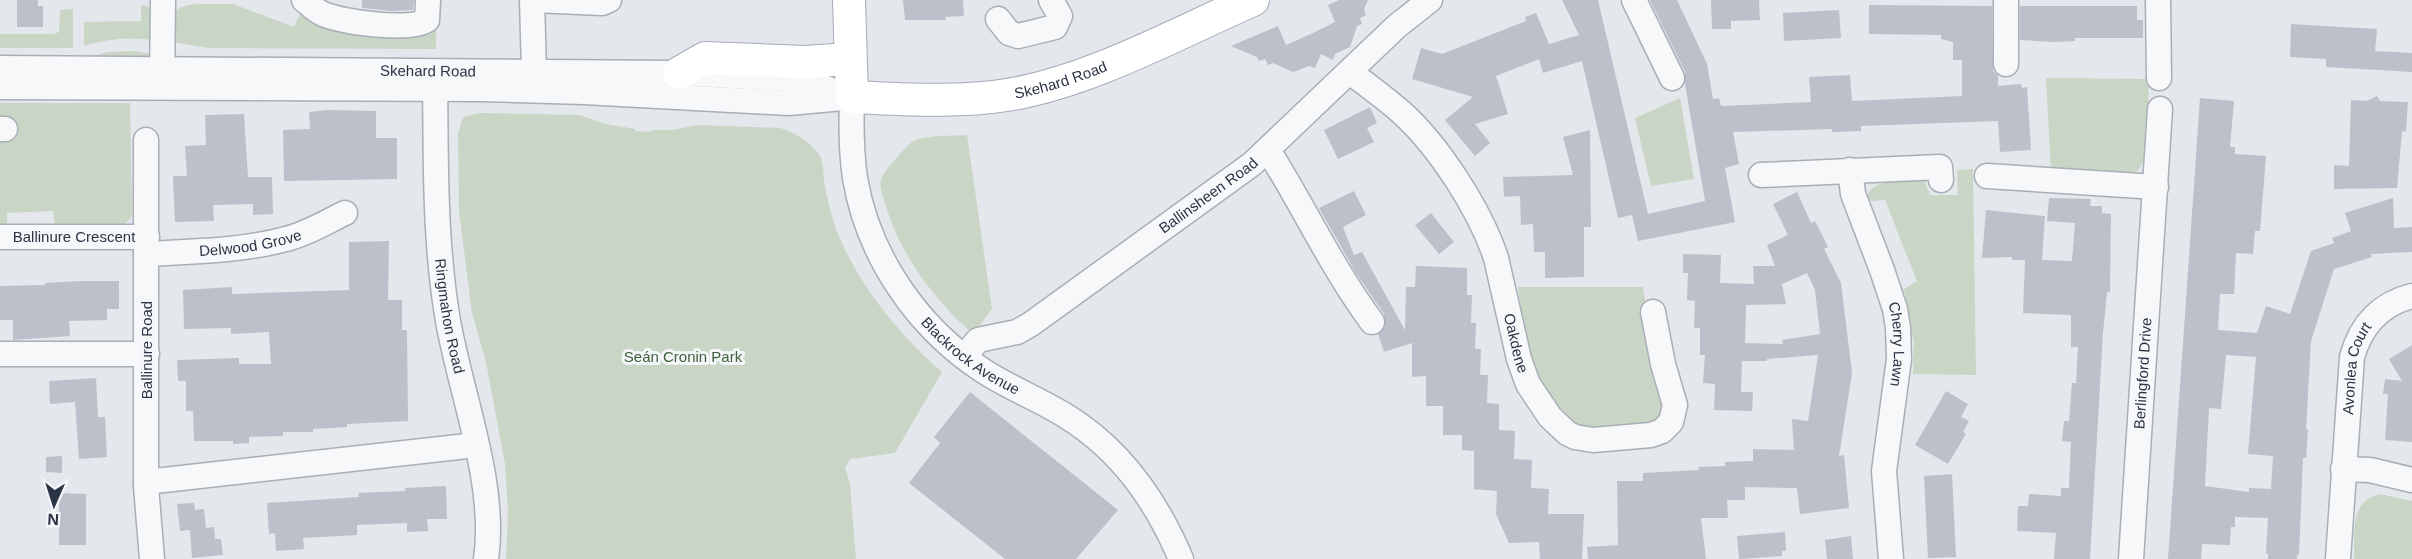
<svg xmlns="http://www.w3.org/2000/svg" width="2412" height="559" viewBox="0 0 2412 559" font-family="Helvetica,sans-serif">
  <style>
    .green { fill: #c9d6c5 }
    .building { fill: #bbc0ca; fill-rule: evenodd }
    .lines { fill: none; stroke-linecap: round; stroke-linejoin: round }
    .minor-casing { stroke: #a9aeb7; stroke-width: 27 }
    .major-casing { stroke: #a3abb8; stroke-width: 34 }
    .minor { stroke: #f7f8fa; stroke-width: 24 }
    .major { stroke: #fff; stroke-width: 32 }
    .labels { text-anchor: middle; stroke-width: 6; stroke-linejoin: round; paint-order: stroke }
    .street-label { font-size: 15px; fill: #2b3445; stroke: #f4f6f9 }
    .park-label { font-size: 15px; fill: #3f6138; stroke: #f4f6f9 }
  </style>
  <rect width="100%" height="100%" fill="#e4e7ec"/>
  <path class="green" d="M197,4h36l61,23 7,-15 135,15v22l-228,-1 -35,-6c0,-25 -6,-35 24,-38z
    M141,5l6,1 7,5 1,30c-24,-5 -48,-2 -71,5v-24l57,-1z
    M73,9v39h-73v-14h53l6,-2 1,-22z
    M135,51l17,3 -2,4 -65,1 22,-7z
    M2046,78l103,1 -3,80 -8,11 -8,5 -79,-5z
    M1680,98l14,81 -43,7 -16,-68z
    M0,103h130l2,111 -2,5 -9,8 -66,2 -2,-18 -46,2v18l-7,-1v-89h9v-19l-9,-1z
    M480,113l99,2 27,9 29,5v2l16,1 1,-2h20l27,-5 81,3c14,4 29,13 38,25 6,8 5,17 6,27 2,16 7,33 12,49 21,54 62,105 106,143l-47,81 -45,6 -5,9 5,16 6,75h-350l2,-49 -3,-46 -19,-102 -14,-49 -13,-102 -1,-77 4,-14 4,-4z
    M967,135l25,174 -19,25c-39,-34 -74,-81 -88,-131 -2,-7 -6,-16 -4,-23 2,-9 24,-32 31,-38 10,-7 42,-6 55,-7z
    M1973,169l3,206 -63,-1 1,-31 -10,-54 13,-8 -32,-81 -14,1 -4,-3c2,-10 9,-13 19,-16l-2,-6 39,1 7,18h28l-1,-25z
    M1518,287h125l10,75 13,33 -4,20 -11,10 -71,4 -40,-38 -18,-65z
    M2380,494l32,7v58h-58c1,-26 -5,-58 26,-65z"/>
  <path class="building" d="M17,0h21v6h5v21h-26z
    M362,0h52l-1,10 -21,1 -30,-3z
    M903,0h60l1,16 -19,1 1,3h-41z
    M1339,0h29l-4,9 2,6 -6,3 2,6 -5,2 -7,21 -15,7 -2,6 -12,-6 -6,14 -6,-2 -16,6 -20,-9 -5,2 -3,-6 -6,2 -2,-4 -26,-11 47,-20 8,19 27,-12 22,-11 -7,-17z
    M1562,0h36l50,214 57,-13 -20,-117v-12l-35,-72h27l30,64 6,35 6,-1 2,8 90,-4 -2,-25 41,-2 2,26 110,-5v-36h-9v-18l-12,-3v-4l-72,-1v-29l123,1 1,65 5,4v11l23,-2 1,4 5,-1 4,63 -31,2 -2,-31 -137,5v5l-29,1v-3l-99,3 6,32 -14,4 10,54 -97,19 -6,-26 -14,3 -36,-157 -39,12 -4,-14 -43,17 12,38 -33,10 15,19 -15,13 -30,-36 28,-23 -61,-18 9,-31 21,6 84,-33 -1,-4 11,-4 13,31 30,-9z
    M1711,0h48l1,20 -29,1v8h-19z
    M2020,6h117v14h6v18h-68v3l-20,1 -35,-2z
    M1839,10l2,28 -57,3 -1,-28z
    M2291,24l86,5 -2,22 37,2v19l-86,-5v-8l-36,-2z
    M2377,96l3,5 28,1 -2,30 -4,-1 -5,57 -63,1v-24l15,1 2,-66 16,1z
    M2200,98l34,3 -4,46h5v7l31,2 -6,75h-5l-2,23 -17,-1 -2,41h-14l-2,36 39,3 9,-27 24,8 21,-63 23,-8 -2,-5 19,-7 -6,-18 48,-15 1,30 18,-1v25l-41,2 1,3 -38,12 -23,72 -5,88h2l-2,29h-3l-4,97h-2v4h-29v-5l-2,-1 2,-35 -33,-1v10h-4l-1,18 -28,-1 -1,15h-33zM2226,355l30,2 -8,97 25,2 -2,33 -22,-1v4l-44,-6 4,-78 12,1z
    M1370,107l7,16 -10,5 7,14 -36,17 -14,-29z
    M327,110l49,1v27h21v41l-113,2 -1,-51 27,-1 -1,-17z
    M244,114l4,63h24l1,37 -20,1v-11l-40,1 1,16 -39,1 -2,-46h14l-2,-30 21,-1 -1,-30z
    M1590,130l1,97h-7v50l-39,1v-26h-11l-1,-28 -12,1 -1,-29 -16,1 -1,-20 70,-2 -10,-38z
    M1354,191l12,24 -23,12 11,28 8,-3 43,78 1,-43h9l1,-21 51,2v27h5l-1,28h5l-1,26h6l-1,26h8l-1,28 12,1v26l16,1 -1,28 18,1 -1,28 18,1 -1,25h36l-2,45h-42l-1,-17 -30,1 -13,-29 1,-23 -23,-2v-38l-12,-1v-15h-19v-29h-17v-30l-14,1v-34l-28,9 -6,-18 7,-7 -1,-13 -28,-41 -37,-65z
    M1797,192l14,31 4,-2 13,26 -4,2 17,34 11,90 -13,83 5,-1 5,53 -49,6 -3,-26 -52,-1v13h-18l1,18h-27l5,41h-118l-1,-12 31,-2 -1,-64h26v-8l56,-3 -1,-3 27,-1v-4l28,-1v-12l41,1 -2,-31 16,2 10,-66 -51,4v2h-25l-1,31h12l-1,19 -38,-1 1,-26 -12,-1 2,-28h-5v-27h-6l1,-27 -8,-1 1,-27h-5v-19l38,1 -1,28 34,1 -1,-18h22l-8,-21 21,-10 -15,-31zM1807,273l8,17 5,44 -38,6 1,4 -38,-1 1,-38 40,-1 -4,-20z
    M2049,198l42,1 -1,7h12v7l9,1 -1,78h-3l-4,41 -13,226h-36l2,-26 -39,-2 1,-25h10l1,-12 32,2v-8h8l2,-46 -9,-1 2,-20h5l3,-38h4l2,-36h-7v-32l-48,-2 2,-53h-13v-3l-30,1 4,-48 59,6 -3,44 30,1 3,-38 -28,-2z
    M1431,213l23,29 -15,12 -24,-29z
    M389,241l-1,59h14v30h5l1,91 -61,3v3l-34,2v3h-30v4l-34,1v6l-16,1v-3h-39l-1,-30h-7v-30h-8l-1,-21 62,-2v6h32l-2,-32 -38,2v-6l-47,1 -1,-39 49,-3v7l117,-4v-48z
    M81,281h38v28h-12v11l-38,1 1,15 -57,4v-20h-13v-34l45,-1v-2z
    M2412,345v97l-27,-2 3,-46h-5l2,-15 17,2 -13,-22z
    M96,378l2,39h7l2,40 -28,2 -4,-57 -25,2 -1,-23z
    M1946,391l22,13 -7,13 8,4 -6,11 3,2 -18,30 -33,-19z
    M970,392l148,118 -42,49h-71l-96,-76 31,-40 -6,-6z
    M62,456v17l-16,-1v-15z
    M1952,474l4,83 -28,1 -4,-82z
    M446,486l1,33h-20l1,12 -21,1v-9l-50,2v10l-54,3 1,11 -28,2 -1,-18 -6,1 -2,-31 92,-6 -1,-4 48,-2 -1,-3z
    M59,493l27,1v51h-27z
    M194,503l1,7 9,-1 2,19 8,-1 1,12h6l2,16 -31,3 -2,-28 -10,1 -3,-27z
    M1785,532l1,19h-4v5l-43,3 -2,-23z
    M1851,536l2,23h-26l-2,-19z"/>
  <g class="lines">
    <g class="minor-casing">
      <g id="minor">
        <path d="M304,0c6,5 12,11 19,14 19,8 88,18 104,6l1,-20"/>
        <path d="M532,0l2,72"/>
        <path d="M533,0l69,3 7,-3"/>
        <path d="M1634,0l38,78"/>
        <path d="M2006,0v64"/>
        <path d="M2158,0l1,78"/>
        <path d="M998,19l11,14 9,3 37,-9 5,-11 -9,-16"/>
        <path id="s1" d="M0,68l679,5 122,7 51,17"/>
        <path id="s2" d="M1350,72c17,13 35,26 51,40 38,34 79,98 95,146l23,101 9,25 22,33 17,16 8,4 18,3 58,-5 11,-4 9,-9 4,-17 -12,-41 -10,-52"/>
        <path id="s3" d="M435,74c1,83 -1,165 13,247 13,74 49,163 38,238"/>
        <path d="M162,85l1,-85"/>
        <path d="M0,87l483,2 101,3 204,11 55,-5"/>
        <path id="s4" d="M852,97c-1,27 -1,54 3,81 13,78 62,149 127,192 27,18 57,29 84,46 55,34 90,84 115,143"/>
        <path d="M0,129h5"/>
        <path d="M146,140v346l6,73"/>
        <path d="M1268,150c36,57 64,118 104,172"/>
        <path id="s5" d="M1850,170l3,24 29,76 13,39 3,19 1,31 -15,112 7,88"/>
        <path d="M1761,175l179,-8 1,13"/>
        <path d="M1987,176l169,11"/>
        <path id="s6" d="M0,237h147"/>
        <path id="s7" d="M147,254c46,-3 95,-3 139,-15 21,-5 40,-17 59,-26"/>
        <path d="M0,354h147"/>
        <path id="s8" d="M964,357l14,-17 39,-8 14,-8 221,-160 145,-138 33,-26"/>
        <path d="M2343,469l27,1 42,10"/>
        <path d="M146,482l330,-37"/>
        <path id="s9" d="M2131,559l29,-450"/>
        <path id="s10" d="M2338,559l14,-202c9,-32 28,-53 60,-61"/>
      </g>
    </g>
    <g class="major-casing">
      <g id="major">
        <path id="s11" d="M849,0l3,97c51,2 104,6 155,-2 82,-13 170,-62 246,-95"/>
        <path d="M679,73l26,-15 99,4 46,-3"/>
      </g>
    </g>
    <use href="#minor" class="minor"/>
    <use href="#major" class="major"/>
  </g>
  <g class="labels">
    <g class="street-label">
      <text dy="5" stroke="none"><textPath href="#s1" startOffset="428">Skehard Road</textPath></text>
      <text dy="5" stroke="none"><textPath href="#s11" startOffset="308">Skehard Road</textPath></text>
      <text dy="5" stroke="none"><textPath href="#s8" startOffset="297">Ballinsheen Road</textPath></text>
      <text dy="5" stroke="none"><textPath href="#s6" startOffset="74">Ballinure Crescent</textPath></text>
      <text dy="5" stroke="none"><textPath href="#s7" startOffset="104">Delwood Grove</textPath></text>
      <text dy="5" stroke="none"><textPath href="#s3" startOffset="243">Ringmahon Road</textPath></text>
      <text dy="5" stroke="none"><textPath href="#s5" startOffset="182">Cherry Lawn</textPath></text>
      <text dy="5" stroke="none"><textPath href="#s2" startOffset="328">Oakdene</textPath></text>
      <text transform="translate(147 350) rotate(-90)" y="5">Ballinure Road</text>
      <text dy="5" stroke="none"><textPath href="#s4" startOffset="300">Blackrock Avenue</textPath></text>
      <text dy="5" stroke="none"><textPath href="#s10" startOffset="192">Avonlea Court</textPath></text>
      <text dy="5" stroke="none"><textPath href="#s9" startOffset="186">Berlingford Drive</textPath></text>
    </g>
    <g class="park-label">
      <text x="683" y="362">Seán Cronin Park</text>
    </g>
  </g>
  <g transform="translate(54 505) rotate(183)" stroke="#f4f6f9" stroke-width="4.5" paint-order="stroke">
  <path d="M0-4.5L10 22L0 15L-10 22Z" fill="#2b3445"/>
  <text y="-9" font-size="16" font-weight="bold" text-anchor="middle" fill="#2b3445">N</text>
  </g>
</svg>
